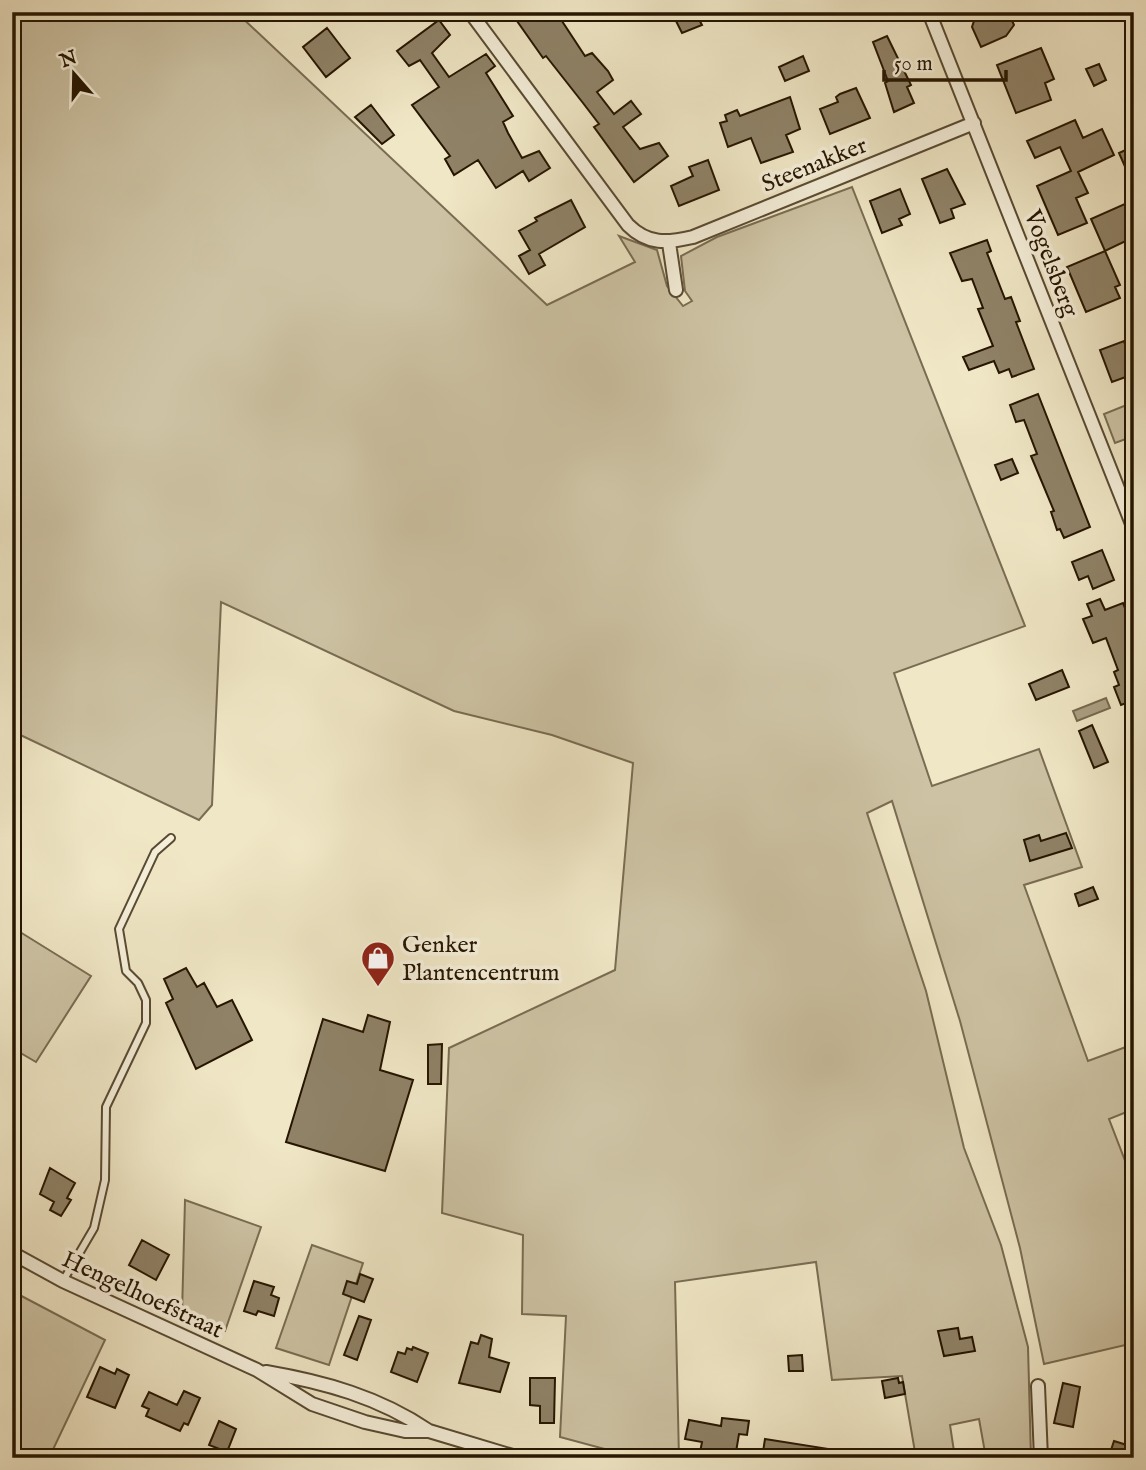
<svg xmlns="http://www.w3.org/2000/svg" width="1146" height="1470" viewBox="0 0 1146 1470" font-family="'IM FELL English',serif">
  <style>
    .green { fill: #cdc3a4; stroke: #796c52; stroke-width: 2 }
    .water { fill: #aba083; stroke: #75684f; stroke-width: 2 }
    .building { fill: #8f8267; stroke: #251500; stroke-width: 2 }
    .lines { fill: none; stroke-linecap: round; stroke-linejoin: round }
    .lane-casing { stroke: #584a32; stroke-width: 10 }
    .street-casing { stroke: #584a32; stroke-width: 16 }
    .lane { stroke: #f5efda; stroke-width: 6 }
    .street { stroke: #f5efda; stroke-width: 12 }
    .labels { text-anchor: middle; stroke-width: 7; stroke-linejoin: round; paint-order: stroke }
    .street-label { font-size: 24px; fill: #251500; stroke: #f5efda }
    .poi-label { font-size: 24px; fill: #251500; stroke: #f5efda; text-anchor: start }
  </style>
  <rect width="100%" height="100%" fill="#f0e7c6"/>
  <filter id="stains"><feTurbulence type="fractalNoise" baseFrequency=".00286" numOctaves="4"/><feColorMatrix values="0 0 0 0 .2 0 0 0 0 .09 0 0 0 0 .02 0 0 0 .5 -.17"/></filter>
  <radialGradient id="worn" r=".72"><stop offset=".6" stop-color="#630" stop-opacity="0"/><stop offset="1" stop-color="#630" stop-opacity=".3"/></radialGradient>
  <path class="green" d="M12,12h224l311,293 88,-43 -16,-26 38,14 10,36 16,20 9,-5 -7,-10 -4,-35 36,-19 135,-50 173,439 -131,47 38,113 107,-37 43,118 -58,18 64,176 46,-17v65l-25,10 25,65v159l-90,21 -24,-116 -60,-227 -68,-220 -25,12 59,178 38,157 37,97 27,102 3,111h-45l-7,-39 -29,6 5,33h-39l-14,-82 -70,4 -16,-118 -141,20 4,176h-41l-78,-21 6,-121 -44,-2 1,-79 -81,-22 7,-165 166,-78 18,-207 -81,-28 -98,-24 -233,-109 -9,203 -13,15 -187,-89z
    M1134,402v34l-19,7 -11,-29z
    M12,927l79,49 -55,86 -24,-14z
    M185,1200l76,27 -36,104 -43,-17z
    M312,1245l51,18 -34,102 -53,-17z
    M12,1291l93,49 -56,118h-37z"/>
  <path class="water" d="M1106,698l4,10 -33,13 -4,-10z"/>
  <path class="building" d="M531,12h25l29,44 7,-3 16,18 5,9 -16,12 17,22 17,-13 10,13 -18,13 17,22 19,-6 9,13 -34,26 -40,-55 5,-3 -16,-21 -37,-47 -3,2 -26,-37z
    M695,12l7,13 -20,8 -6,-12z
    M991,12h17l6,13 -8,11 -25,11 -9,-20 2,-6z
    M439,20l11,15 -18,18 17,24 37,-23 9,12 -9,7 27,43 -10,6 5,11 14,25 17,-7 11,17 -21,13 -6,-10 -27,17 -18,-28 -24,15 -9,-16 5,-3 -38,-51 27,-18 -19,-27 -11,6 -12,-15z
    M327,28l23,30 -24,19 -23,-30z
    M887,36l24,49 -4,2 7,16 -20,9 -9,-29 3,-2 -15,-39z
    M1041,48l13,31 -9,4 6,17 -35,13 -19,-48z
    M803,56l6,15 -24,10 -6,-14z
    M1099,64l7,16 -12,6 -8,-17z
    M856,88l14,30 -40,16 -10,-25 18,-7 -2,-5 4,-3z
    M790,97l10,32 -14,6 7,17 -32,11 -10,-25 -23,9 -8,-24 7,-2 -2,-6 12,-5 3,6z
    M371,105l23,30 -12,9 -27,-27z
    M1075,120l8,18 19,-9 12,26 -36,17 10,21 -12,5 11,25 -29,12 -21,-49 34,-15 -11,-24 -25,11 -8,-17z
    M1134,146v41l-15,-34z
    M708,160l11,30 -40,16 -8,-20 22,-10 -4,-9z
    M947,169l18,35 -14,5 3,9 -14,5 -18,-44z
    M900,189l10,25 -11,5 3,6 -20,8 -12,-32z
    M571,200l14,27 -46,27 6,11 -16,9 -10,-18 11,-6 -11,-19 18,-10 -2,-3z
    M1127,203l7,17v17l-29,14 -14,-32z
    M987,240l4,11 -4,2 18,46 6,-2 9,24 -4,1 18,47 -22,8 -3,-8 -10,4 -5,-12 -25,9 -6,-13 30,-11 -15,-37 5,-1 -11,-29 -10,2 -12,-28z
    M1105,251l15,34 -5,2 5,11 -34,14 -19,-45z
    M1124,341l3,10 7,-4v27l-22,8 -12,-32z
    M1038,394l52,133 -26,11 -4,-9 -3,1 -6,-18 3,-1 -23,-55 6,-2 -13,-34 -8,2 -6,-17z
    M1012,459l6,14 -17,7 -6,-15z
    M1102,550l12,30 -21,9 -5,-13 -9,4 -7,-18z
    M1100,599l5,11 18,-7 11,27v70l-13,5 -7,-18 5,-2 -5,-13 4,-2 -12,-32 -13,5 -10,-24 9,-3 -5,-12z
    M1062,670l7,17 -33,13 -7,-16z
    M1092,725l16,37 -14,6 -15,-37z
    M1066,833l6,15 -42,13 -6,-21 15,-5 2,6z
    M1093,887l5,12 -19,7 -4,-12z
    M186,968l11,19 7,-4 13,24 15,-7 20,40 -56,29 -30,-66 7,-4 -9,-20z
    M368,1015l22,7 -10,48 33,10 -28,91 -99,-29 37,-123 40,13z
    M442,1044l-1,40h-13v-39z
    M50,1168l25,15 -8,15 4,2 -10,16 -11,-6 4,-8 -14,-8z
    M142,1240l27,15 -13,25 -27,-15z
    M360,1274l13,5 -9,23 -21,-8 4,-13 10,3z
    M254,1281l20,6 -3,8 8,3 -5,18 -16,-5 -2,4 -12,-4z
    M359,1316l12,4 -14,40 -13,-5z
    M958,1328l2,11 12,-2 3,14 -31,5 -6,-25z
    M481,1335l11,4 -3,18 20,6 -9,29 -41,-9 12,-41 7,2z
    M413,1347l15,6 -11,29 -26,-10 7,-20 7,2 2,-6 5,2z
    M802,1355l1,16h-14l-1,-15z
    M100,1367l15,7 2,-5 12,6 -14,33 -28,-11z
    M530,1378h25l-1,45h-14v-17l-10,-1z
    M898,1378l1,5 4,-1 2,12 -20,4 -3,-17z
    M1063,1383l17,4 -7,40 -19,-4z
    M184,1391l16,7 -12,27 -4,-2 -4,8 -34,-15 3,-7 -7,-3 7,-14 28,13z
    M722,1418l27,3 -2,14 -8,-1 -4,24h-36l3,-16 -17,-3 4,-19 32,6z
    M219,1421l17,8 -9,23 -18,-7z
    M765,1439l70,11 -1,8h-72z
    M1114,1441l16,5 -4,12 -16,-5z"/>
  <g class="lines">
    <g class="lane-casing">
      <path id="lane" d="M63,1281l31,-53 11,-48 1,-73 40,-84v-23l-8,-17 -12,-12 -7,-42 36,-77 16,-14"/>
    </g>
    <g class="street-casing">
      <path id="street" d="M470,12l158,213c20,20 39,18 65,12l281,-114
        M929,12l205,517
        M669,243l7,47
        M12,1253l51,28 194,89 55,34 53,18 40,9h24l90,27
        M266,1372c58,10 113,25 163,59
        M1038,1386l3,72"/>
    </g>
    <use href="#lane" class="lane"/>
    <use href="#street" class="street"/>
  </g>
  <defs>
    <g id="shop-pin" transform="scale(1.75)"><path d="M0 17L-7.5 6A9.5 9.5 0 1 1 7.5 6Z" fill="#8f2418" stroke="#f5efda"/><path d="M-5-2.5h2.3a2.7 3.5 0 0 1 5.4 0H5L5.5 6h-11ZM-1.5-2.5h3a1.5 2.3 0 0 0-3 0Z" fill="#fff"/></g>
  </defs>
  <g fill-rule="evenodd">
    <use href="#shop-pin" x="378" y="958"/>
  </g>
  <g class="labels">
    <g class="street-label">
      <text transform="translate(814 164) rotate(-22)" y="8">Steenakker</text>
      <text transform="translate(1052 263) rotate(69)" y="8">Vogelsberg</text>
      <text transform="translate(143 1294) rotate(25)" y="8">Hengelhoefstraat</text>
    </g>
    <g class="poi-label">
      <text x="402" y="952">Genker<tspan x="402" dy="28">Plantencentrum</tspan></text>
    </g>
  </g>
  <rect width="1146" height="1470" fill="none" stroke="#f0e7c6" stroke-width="42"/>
  <rect x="14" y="14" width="1118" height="1442" fill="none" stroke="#251500" stroke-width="3.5"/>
  <rect x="21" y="21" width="1104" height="1428" fill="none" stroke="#251500" stroke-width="2"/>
  <g transform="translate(74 74) rotate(340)" stroke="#f5efda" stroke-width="5" paint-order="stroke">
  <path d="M0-5L12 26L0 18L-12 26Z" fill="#251500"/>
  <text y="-10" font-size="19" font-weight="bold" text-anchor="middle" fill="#251500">N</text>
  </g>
  <path d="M884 70v10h122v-10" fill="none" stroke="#251500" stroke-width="3.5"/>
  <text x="894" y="70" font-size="21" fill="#251500" stroke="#f5efda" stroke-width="5" paint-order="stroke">50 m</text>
  <rect width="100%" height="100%" filter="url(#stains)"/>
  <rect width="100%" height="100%" fill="url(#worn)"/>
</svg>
